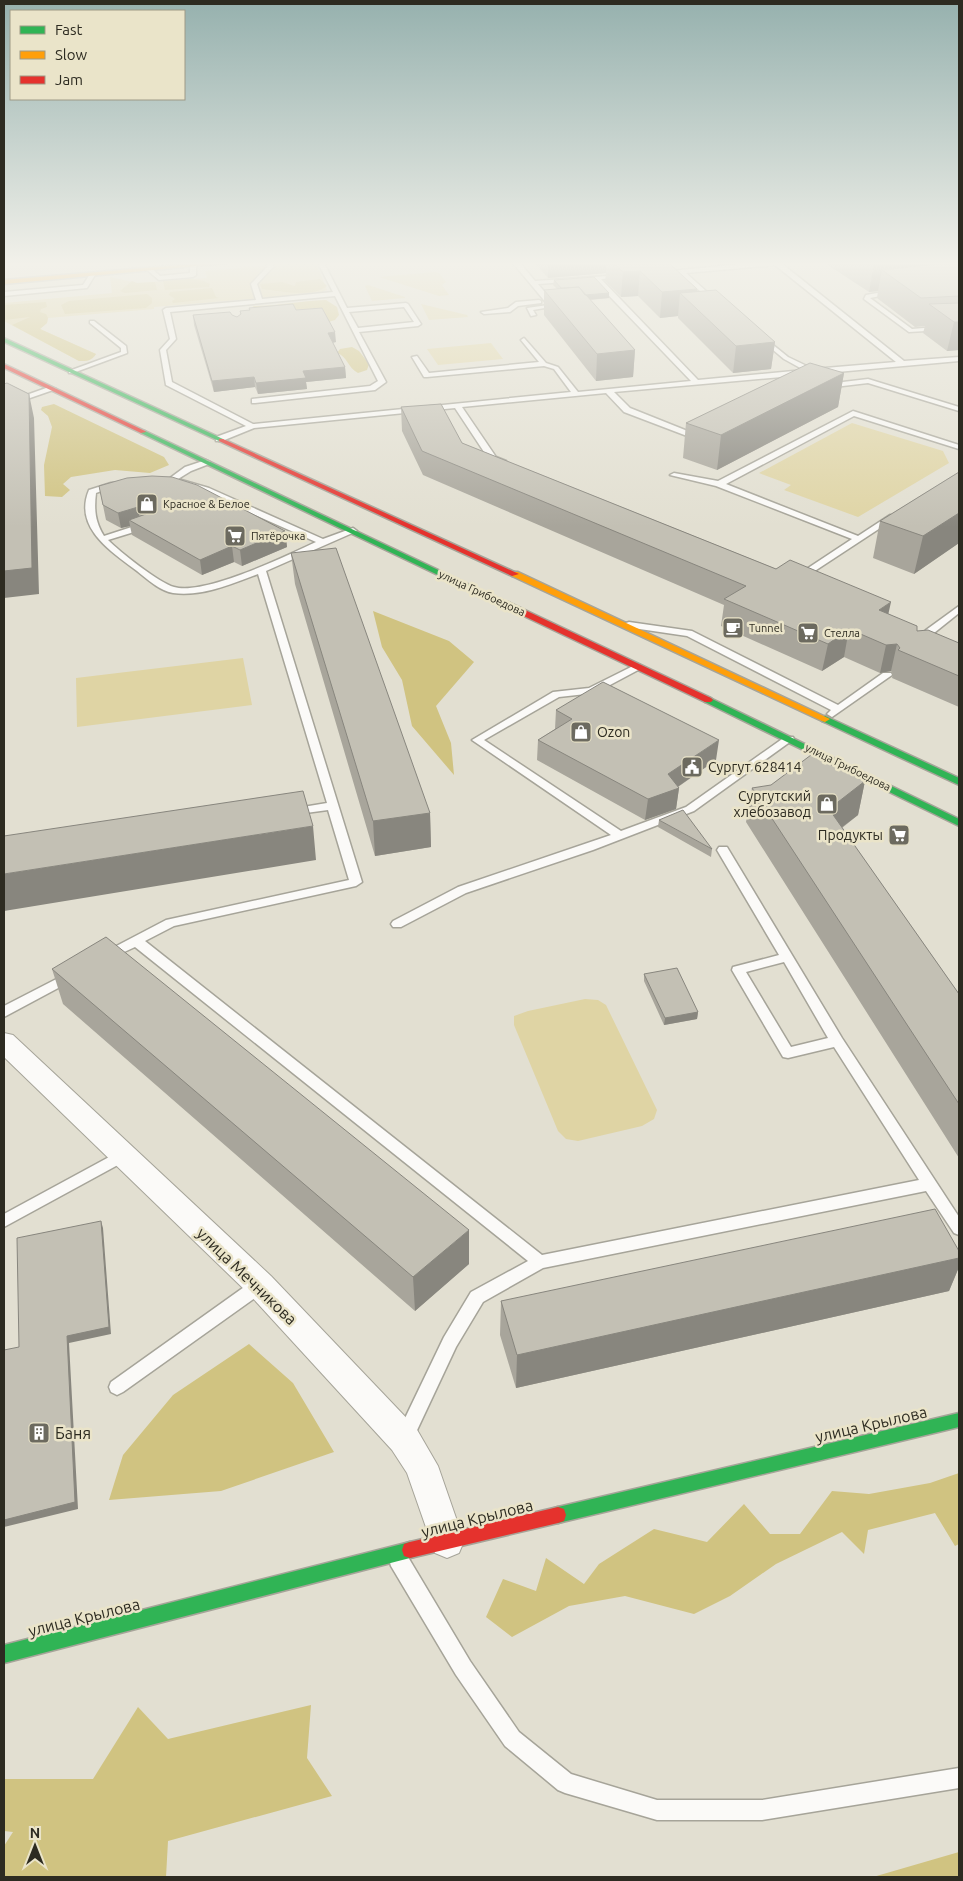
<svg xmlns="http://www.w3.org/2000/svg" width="963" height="1881" viewBox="0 0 963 1881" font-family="Ubuntu,sans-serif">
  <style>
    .green { fill: #dfd4a4 }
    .forest { fill: #d0c381 }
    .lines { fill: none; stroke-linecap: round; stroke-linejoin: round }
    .lane-casing { stroke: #a6a499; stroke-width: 3 }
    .street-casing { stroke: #a6a499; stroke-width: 2 }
    .fast-casing { stroke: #a6a499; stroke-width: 3 }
    .slow-casing { stroke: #a6a499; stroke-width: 3 }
    .jam-casing { stroke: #a6a499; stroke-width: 3 }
    .lane { fill: #fbfaf8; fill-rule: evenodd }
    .street { fill: #fbfaf8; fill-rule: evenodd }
    .fast { fill: #30b455; fill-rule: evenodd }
    .slow { fill: #ff9f0a; fill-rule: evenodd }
    .jam { fill: #e5322d; fill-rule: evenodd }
    .wall { fill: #a8a59b }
    .shaded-wall { fill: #88867e }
    .building { fill: #c3c0b4; stroke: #88867e }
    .labels { text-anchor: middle; stroke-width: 5; stroke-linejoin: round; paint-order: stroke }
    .far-poi-label { font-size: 11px; fill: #2d2b21; stroke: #eae4c9; text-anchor: start }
    .far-street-label { font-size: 11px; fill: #2d2b21; stroke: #eae4c9 }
    .poi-label { font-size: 14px; fill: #2d2b21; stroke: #eae4c9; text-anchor: start }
    .near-street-label { font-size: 16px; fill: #2d2b21; stroke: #eae4c9 }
    .near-poi-label { font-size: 16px; fill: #2d2b21; stroke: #eae4c9; text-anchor: start }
  </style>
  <rect width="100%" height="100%" fill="#e2dfd1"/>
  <path class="green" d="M298,263h18l11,27 -7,3 -166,14v2l-106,9 -1,5 -7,6 56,25c-4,7 -10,7 -17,7l-75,-40v-18l108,-10 -2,-16 27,6 70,-5 -2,-7z
    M435,272l4,1 7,9 -4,3 7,10 -10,1 -60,-19z
    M368,285l37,12v1l-33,3 -7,-15z
    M421,304l46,11 1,2 -39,3z
    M491,343l12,16 -65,6 -11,-16z
    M852,423l91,28 6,12 -91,54 -74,-27 7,-5 -32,-12z
    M243,658l9,47 -175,22 -1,-49z
    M585,999l13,1 8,5 51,105 -3,9 -12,7 -64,15 -12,-2 -8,-8 -44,-106v-9l14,-5z"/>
  <path class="forest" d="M189,279l15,2 6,3 -1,3 -44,3 -2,-9z
    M320,279l7,7c-14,12 -47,5 -65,3l-2,-5 22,-2 13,4 1,-4z
    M132,281l5,2 18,-1 2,8 -32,3 -5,-2z
    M212,288l4,9 3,1 -46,5 -1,-2 3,-2 -6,-4 1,-3z
    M147,294l5,4v5l-6,5 -81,6 -4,-9 8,-4z
    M326,300l11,7 2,8 -4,5 -16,5 -64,-15 -2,-4c25,0 48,-5 73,-6z
    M46,302l1,5 -6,2 -1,3 6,2 2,4 -1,5 -7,6 56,25c-4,7 -10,7 -17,7l-67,-36 18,-8 -26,3v-15z
    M352,347l7,4 10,13 -2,6 -9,3c-10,-5 -11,-17 -21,-20l3,-4z
    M54,404l110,53 5,8 -19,8 -35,-3 -44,7 -8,7 7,6 -8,7 -17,-1 -1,-31 8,-38 -4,-11 -7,-6 1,-3z
    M373,611l76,30 25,21 -38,44 15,37 3,32 -42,-49 -10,-46 -20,-33z
    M249,1344l44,39 41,69 -113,39 -112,9 14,-45 50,-60z
    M959,1473v71l-4,2 -20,-33 -67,17 -4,24 -22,-22 -66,32 -46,32 -36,18 -69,-18 -56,10 -57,31 -26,-20 17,-38 33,12 10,-33 38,26 15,-20 55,-35 53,13 37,-38 26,30h30l32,-43 37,3 61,-11z
    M311,1705l-4,53 25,38 -164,45 -2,36h-162v-31l9,-14 -9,-1v-52h89l45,-72 30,32z
    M959,1852v25h-86z"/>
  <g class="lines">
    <g class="lane-casing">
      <path id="lane" d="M267,263h6v4l-16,17 5,15 71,-7 -15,-29h6l23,45 59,-5 2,1 13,20 -3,2 -59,6 27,50 -11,8 -120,13h-3v-4l118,-13 8,-5 -43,-85 -165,16 6,27 -10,11 6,32 81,42 318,-32 -17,-23 -10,-3 -117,11h-3l-12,-20 5,-1 12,17 110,-11 -18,-22 3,-2 22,25 12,4 20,25 113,-11 -97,-101 -56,4 18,22 -23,4 3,5 -5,1 -4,-8 21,-3 -35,-42h7l15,18 87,-6 -2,3 -19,1 97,101 106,-10 -20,-11 -24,-20v-2l2,-1 26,21 25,12 83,-7 -121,-97 -89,8 30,27 1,1 -3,2 -35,-30 -16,2 -2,-3 89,-9h31l123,98 55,-4v4l-345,31 16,16 65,26 5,-1 4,2 -9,4 -71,-27 -18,-19 -144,14 34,50 10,4v4l-16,-4 -35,-53 -201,20 -32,13h-6v-4l30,-11 -80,-41 -6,-35 10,-11 -7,-29 3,-2 90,-8 -5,-16 16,-17zM404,307l10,15 -56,6 -9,-16z
        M193,264l3,2v9l-3,2 -34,3 -12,-10 5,-1 8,7 30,-3v-7z
        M90,274l5,1 -8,13 -83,8v-4l79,-7z
        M894,290l2,1v2l-26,5 42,31 47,-4v4l-50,3 -45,-33 2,-4z
        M539,300l2,1v2l-23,3 -8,6 -26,2 -3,-2 27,-4 8,-6z
        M90,321h4l32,25 1,7 -54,20h-4v-2l52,-19v-4l-31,-25z
        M868,379l91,28v4l-91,-28 -42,5 -4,-2 4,-2z
        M49,387l7,2 -52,18v-4z
        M853,411l106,34v4l-105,-33 -128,68 132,52 32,-21 7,2 -96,63h-6l-2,-2 59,-39 -136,-53 -46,-11 4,-2 44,8z
        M206,460l4,2 -1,2 -18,7 -13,8 31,9 114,51 30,-11 4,3 -91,40 96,311 -6,4 -182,40 -29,15 397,314 377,-75 -85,-133 -46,11 -5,-1 -51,-87 1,-3 46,-12 -62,-105 2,-3h8l115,191 117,179v18l-5,-2 -28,-42 -383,77 -60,34 -27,45 -45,96 -6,2 -6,-2 -3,-6 48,-100 27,-45 57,-31 -393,-314 -28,13 -6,-4 2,-3 63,-33 183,-40 -21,-70 -37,5 -6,-3 6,-3 36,-6 -69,-229c-26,10 -57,23 -85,19 -13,-2 -26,-14 -36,-22 -25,-19 -64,-43 -48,-81l22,-7 59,-5 15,-11zM172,482l31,10 113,50c-30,14 -112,54 -142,45 -15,-4 -55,-36 -66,-47l39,-12v-4h-6l-37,12c-9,-14 -10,-27 -8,-43l16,-6zM784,962l44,76 -37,9 -45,-75z
        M959,606v7l-25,20 5,9 -2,2 -8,1 -5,-13 2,-2z
        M629,622l63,9 146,74 45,-32h8l1,2 -60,42 -5,-3 4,-4 -144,-74 -61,-9v-4z
        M637,664l3,1v4l-45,24 -36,4 -75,43 137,91 65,-24 99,-70h8l1,2 -100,72 -101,39 -127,43 -65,34h-8l-2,-3 2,-3 65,-34 153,-52 -139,-95 81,-48 36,-4z
        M70,972l5,1 1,3 -1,3 -71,38v-11z
        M122,1150l5,2 2,4 -2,4 -123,67v-13z
        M260,1278l6,2 2,5 -2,5 -143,102 -6,3 -6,-3 -2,-5 2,-5 143,-102z
        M398,1550l7,2 65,109 49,71 52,42 86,26h105l197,-32v20l-197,32h-105l-92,-27 -7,-3 -53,-44 -49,-71 -65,-109 -2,-7 2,-7z"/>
    </g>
    <g class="street-casing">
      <path id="street" d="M4,1033l9,2 258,241 145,152 22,38 26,75 -5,12 -12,5 -12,-5 -28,-80 -15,-23 -143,-156 -245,-237z"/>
    </g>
    <g class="fast-casing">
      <path id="fast" d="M4,338l219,101 1,1 -5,1 -215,-99z
        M141,431h4l367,174 -1,2h-6l-364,-174z
        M708,697l251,122v7l-254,-124 -2,-2z
        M825,716l134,62v7l-137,-64 -2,-2z
        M959,1413v14l-401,96 -6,-2 -2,-6 2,-6 6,-2z
        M410,1542l6,2 2,6 -2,6 -6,2 -406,105v-18z"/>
    </g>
    <g class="slow-casing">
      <path id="slow" d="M203,263h25l-224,21v-4z
        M512,572h6l312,147 -5,3 -3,-1 -310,-145z"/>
    </g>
    <g class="jam-casing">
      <path id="jam" d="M4,364l141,67 1,1 -5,1 -137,-65z
        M219,439h4l296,135 -7,2 -293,-135z
        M508,602l203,96 2,2 -2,2h-6l-200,-95 -1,-2z
        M558,1507l6,2 2,6 -2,6 -6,2 -148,35 -6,-2 -2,-6 2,-6 6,-2z"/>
    </g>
    <use href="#lane" class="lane"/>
    <use href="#street" class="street"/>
    <use href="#fast" class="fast"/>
    <use href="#slow" class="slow"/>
    <use href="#jam" class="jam"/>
  </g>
  <path class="wall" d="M535,263h134l28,26v2l78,51 -4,27 -38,4 -55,-55v-2l-18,2 -22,-22 -17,1 -16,-16 1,-8 -58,5z
    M825,263h134v87l-12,1 -24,-18 2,-7 -10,1 -38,-29 1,-7 -9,1z
    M554,280l55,13v5l-19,2 45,50 -2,27 -37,4 -52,-66v-25l13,-1 -4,-4z
    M249,308l47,2 40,32 -3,1 12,24 1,11 -40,4 1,7 -49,5 -3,-7 -41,5 -20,-67 -1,-10 44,2 3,-2v-4l9,-1z
    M844,373l-6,34 -121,63 -34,-12 3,-35z
    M401,407l61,36 427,171 28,17 42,12v64l-67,-29 1,-4 -2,-3 -11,2 -36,-16 -22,14 -101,-45 3,-21 -301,-130 -21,-44z
    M959,472v71l-45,31 -41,-16 7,-37z
    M99,486l186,45 2,16 -45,19 -8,-4 -32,13 -70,-40 -2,-9 -9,2 -15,-8z
    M291,553l139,260 1,34 -56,9 -80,-272z
    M556,710l160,50 -38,27 1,1 -3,21 -31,11 -108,-60 1,-20 17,-11z
    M865,781l-7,34 -16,13 117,166v164l-213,-336 6,-34z
    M659,820l53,29 -1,8 -53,-30z
    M52,969l417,295 -54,47 -352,-307z
    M644,974l54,38 -1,7 -33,6 -20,-44z
    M959,1251v16l-10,24 -433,97 -16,-53 1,-34z"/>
  <path class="shaded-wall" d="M548,263h58v10l-58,5z
    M885,263h74l-77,7 -4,21 -9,1 5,-28z
    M640,271l-2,25 -17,1 2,-25z
    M697,289l-1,19 -16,-15 -2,23 -18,2 2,-26z
    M609,293v5l-36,3v-5z
    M954,322h5v28l-12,1z
    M335,332l1,10 -7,1 -1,-10z
    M775,342l-4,27 -38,4 3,-27z
    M635,350l-2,27 -37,4 1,-27z
    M345,367l1,11 -40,4 1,7 -49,5 -2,-11 47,-12z
    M844,373l-6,34 -121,63 4,-35z
    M254,377l1,10 -41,5 -2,-11z
    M29,394l5,24 5,176 -35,4v-27z
    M138,507l2,15 -11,-2 1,6 -9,2 -3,-15z
    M959,513v30l-45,31 9,-38z
    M285,531l2,16 -45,19 -2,-16z
    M232,546l2,16 -32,13 -2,-15z
    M891,602l-6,27 -6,-19z
    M849,629l-5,28 -22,14 6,-27z
    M897,644l-6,27 -11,2 6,-28z
    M719,740l-3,20 -43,30 6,-2 -3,21 -31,11 3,-21 20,-25z
    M865,781l-7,34 -37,28 8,-34z
    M430,813l1,34 -56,9 -2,-35z
    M313,826l3,34 -312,51v-37z
    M698,1012l-1,7 -33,6 1,-7z
    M101,1221l2,7 8,106 -42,9 9,166 -74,18v-7l63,-184z
    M469,1230v34l-54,47 -2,-34z
    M959,1258v9l-10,24 -433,97 1,-33z"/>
  <path class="building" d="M614,263h55l28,26 -35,3 -22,-21 -17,1z
    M947,263h12v33l-38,2 -39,-28z
    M594,277l15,16 -24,2 -6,-8 -18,1 -7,-8z
    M579,287l56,63 -38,4 -53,-64z
    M716,290l59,52 -39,4 -56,-53z
    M959,303v19h-5l-25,-18z
    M293,304l3,6 26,-2 13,24 -7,1 17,34 -42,4 3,7 -50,5 -2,-6 -42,4 -19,-66 37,-3 2,3 5,2 4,-3 -1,-3 10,-1 -1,-2z
    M810,363l34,10 -123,62 -35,-12z
    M7,383l22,11 3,174 -28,3v-187z
    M441,404l21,39 314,126 14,-9 101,42 -12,8 38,16v5l11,-1 31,13v33l-61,-26 2,-2 -3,-4 -11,1 -37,-16 -21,15 -104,-45 22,-13 -324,-135 -21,-44z
    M959,472v41l-36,23 -43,-15z
    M152,476l20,1 25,8 88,46 -45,19 -8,-4 -32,14 -71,-40 17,-6v-6l-8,-1 -20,6 -15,-8 -4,-19 28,-8z
    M336,548l94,265 -57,8 -82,-268z
    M603,682l116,58 -51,34 11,14 -31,11 -110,-59 34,-21 -16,-9z
    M811,755l54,26 -36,28 130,185v110l-207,-316 19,-3z
    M303,791l10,35 -309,48v-38z
    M683,810l29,39 -53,-29z
    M106,937l363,293 -56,47 -361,-308z
    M677,968l21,44 -33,6 -21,-44z
    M935,1209l24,42v7l-442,97 -16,-54z
    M101,1221l8,106 -42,9 8,166 -71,18v-170l15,-3 -2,-109z"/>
  <linearGradient id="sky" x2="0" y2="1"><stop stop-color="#96b1ae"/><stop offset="0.5" stop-color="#f2f1ea"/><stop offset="1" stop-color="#f2f1ea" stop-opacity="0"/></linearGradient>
  <rect width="963" height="527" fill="url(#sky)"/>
  <defs>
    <g id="shop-square" transform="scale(1.125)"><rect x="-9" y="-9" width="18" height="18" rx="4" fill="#6c6a5f" stroke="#eae4c9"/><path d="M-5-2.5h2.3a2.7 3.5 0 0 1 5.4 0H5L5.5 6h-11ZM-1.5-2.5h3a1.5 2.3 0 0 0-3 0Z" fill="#fff"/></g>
    <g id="supermarket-square" transform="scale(1.125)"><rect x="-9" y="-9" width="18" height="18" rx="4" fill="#6c6a5f" stroke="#eae4c9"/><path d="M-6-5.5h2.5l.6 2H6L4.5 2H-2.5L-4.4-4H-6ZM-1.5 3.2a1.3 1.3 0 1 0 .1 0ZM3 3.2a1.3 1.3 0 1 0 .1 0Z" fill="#fff"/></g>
    <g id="cafe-square" transform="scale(1.125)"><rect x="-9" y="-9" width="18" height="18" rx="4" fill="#6c6a5f" stroke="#eae4c9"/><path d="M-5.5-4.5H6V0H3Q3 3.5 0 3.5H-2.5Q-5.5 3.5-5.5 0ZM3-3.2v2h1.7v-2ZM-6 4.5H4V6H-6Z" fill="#fff"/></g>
    <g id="civic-square" transform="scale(1.125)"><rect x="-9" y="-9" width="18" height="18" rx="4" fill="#6c6a5f" stroke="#eae4c9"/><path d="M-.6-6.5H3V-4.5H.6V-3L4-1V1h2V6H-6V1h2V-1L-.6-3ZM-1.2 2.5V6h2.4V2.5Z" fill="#fff"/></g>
    <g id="building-square" transform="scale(1.125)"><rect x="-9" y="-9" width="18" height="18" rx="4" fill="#6c6a5f" stroke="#eae4c9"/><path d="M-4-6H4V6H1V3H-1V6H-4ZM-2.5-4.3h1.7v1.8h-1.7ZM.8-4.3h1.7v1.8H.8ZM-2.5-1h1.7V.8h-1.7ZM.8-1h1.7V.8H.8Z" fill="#fff"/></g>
  </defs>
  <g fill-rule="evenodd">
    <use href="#shop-square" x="147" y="504"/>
    <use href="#supermarket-square" x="235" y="536"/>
    <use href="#cafe-square" x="733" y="628"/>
    <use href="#supermarket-square" x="808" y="633"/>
    <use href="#shop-square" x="581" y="732"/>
    <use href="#civic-square" x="692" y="767"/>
    <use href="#shop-square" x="827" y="804"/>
    <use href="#supermarket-square" x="899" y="835"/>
    <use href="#building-square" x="39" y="1433"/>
  </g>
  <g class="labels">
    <g class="far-poi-label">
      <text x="163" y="508">Красное &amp; Белое</text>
      <text x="251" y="540">Пятёрочка</text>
      <text x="749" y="632">Tunnel</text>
      <text x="824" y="637">Стелла</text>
    </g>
    <g class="far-street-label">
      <text transform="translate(482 593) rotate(25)" y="4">улица Грибоедова</text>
      <text transform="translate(848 767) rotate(26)" y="4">улица Грибоедова</text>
    </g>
    <g class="poi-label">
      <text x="597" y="737">Ozon</text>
      <text x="708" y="772">Сургут 628414</text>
      <text x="811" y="801" text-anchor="end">Сургутский<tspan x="811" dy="16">хлебозавод</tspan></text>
      <text x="883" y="840" text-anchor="end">Продукты</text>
    </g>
    <g class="near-street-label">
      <text transform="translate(247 1276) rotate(44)" y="6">улица Мечникова</text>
      <text transform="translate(871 1424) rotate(-13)" y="6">улица Крылова</text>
      <text transform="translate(477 1518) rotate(-14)" y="6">улица Крылова</text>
      <text transform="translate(84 1617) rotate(-14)" y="6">улица Крылова</text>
    </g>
    <g class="near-poi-label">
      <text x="55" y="1439">Баня</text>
    </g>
  </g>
  <rect width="963" height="1881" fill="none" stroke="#2d2b21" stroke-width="10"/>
  <rect x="10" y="10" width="175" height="90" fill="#eae4c9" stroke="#9e9a86"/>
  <rect x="20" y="26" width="25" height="8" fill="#30b455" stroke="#9e9a86"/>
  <text x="55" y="35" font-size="15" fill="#2d2b21">Fast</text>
  <rect x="20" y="51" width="25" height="8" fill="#ff9f0a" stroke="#9e9a86"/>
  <text x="55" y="60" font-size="15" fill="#2d2b21">Slow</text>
  <rect x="20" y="76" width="25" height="8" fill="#e5322d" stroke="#9e9a86"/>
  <text x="55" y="85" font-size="15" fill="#2d2b21">Jam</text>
  <g transform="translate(35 1846)" stroke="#eae4c9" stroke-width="4" paint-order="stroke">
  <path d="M0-4L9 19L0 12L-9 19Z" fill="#2d2b21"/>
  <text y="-8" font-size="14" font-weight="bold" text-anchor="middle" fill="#2d2b21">N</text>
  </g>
</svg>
